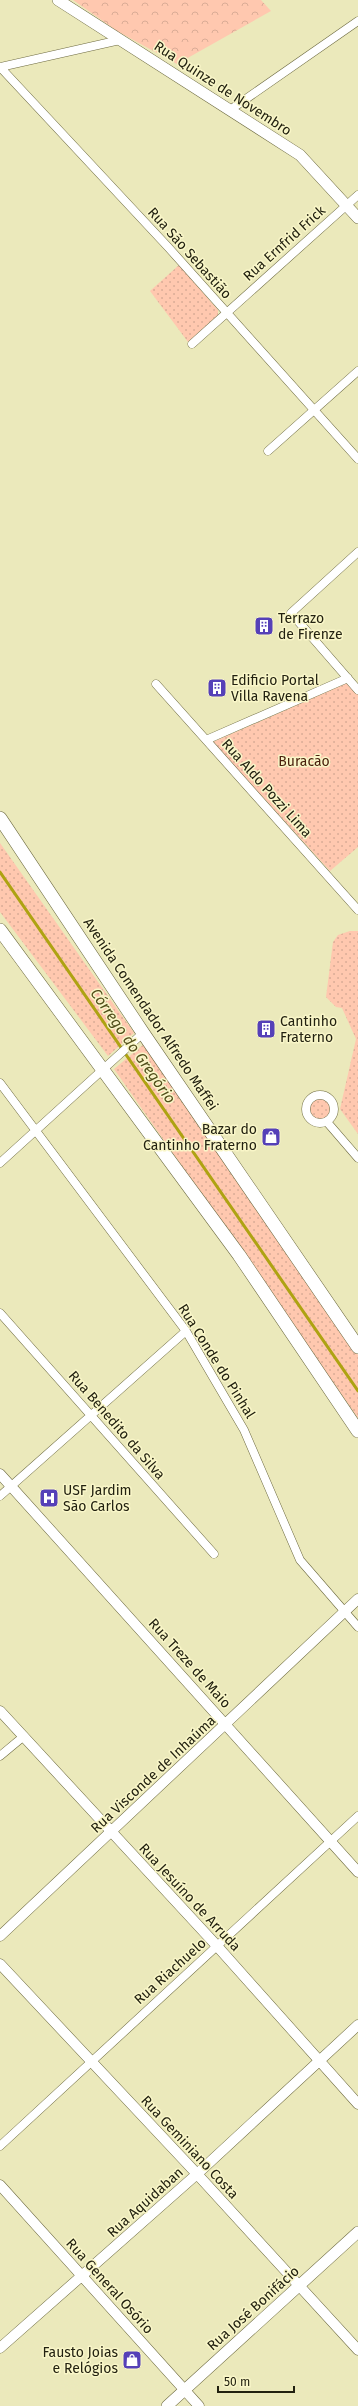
<svg xmlns="http://www.w3.org/2000/svg" width="358" height="2406" viewBox="0 0 358 2406" font-family="'Fira Sans',sans-serif">
  <style>
    .green { fill: url(#green-dots) }
    .forest { fill: url(#forest-crowns) }
    .lines { fill: none; stroke-linecap: round; stroke-linejoin: round }
    .stream { stroke: #aea312; stroke-width: 3 }
    .minor-casing { stroke: #6d6a40; stroke-width: 9 }
    .tertiary-casing { stroke: #6d6a40; stroke-width: 11 }
    .secondary-casing { stroke: #6d6a40; stroke-width: 12 }
    .primary-casing { stroke: #6d6a40; stroke-width: 14 }
    .minor { stroke: #fff; stroke-width: 8 }
    .tertiary { stroke: #fff; stroke-width: 10 }
    .secondary { stroke: #fff; stroke-width: 11 }
    .primary { stroke: #fff; stroke-width: 13 }
    .labels { text-anchor: middle; stroke-width: 3; stroke-linejoin: round; paint-order: stroke }
    .street-label { font-size: 14px; fill: #222110; stroke: #f9f6c8 }
    .poi-label { font-size: 14px; fill: #222110; stroke: #f9f6c8; text-anchor: start }
    .park-label { font-size: 14px; fill: #4a210d; stroke: #f9f6c8 }
    .water-label { font-size: 15px; font-style: italic; fill: #514d1a; stroke: #f9f6c8 }
  </style>
  <defs>
    <pattern id="green-dots" width="8" height="8" patternUnits="userSpaceOnUse"><rect width="8" height="8" fill="#ffc8af"/><path d="M2 2h.1M6 6h.1" fill="none" stroke="#daac96" stroke-width="1.8" stroke-linecap="round"/></pattern>
    <pattern id="forest-crowns" width="20" height="18" patternUnits="userSpaceOnUse"><rect width="20" height="18" fill="#ffc8af"/><path d="M2 6a3 3 0 1 1 6 0M12 15a3 3 0 1 1 6 0" fill="none" stroke="#daac96"/></pattern>
  </defs>
  <rect width="100%" height="100%" fill="#ebe9bb"/>
  <path class="green" d="M179,265l39,45v5l-30,27 -38,-51z
    M347,683l11,12v152l-28,24 -117,-129z
    M0,843l132,187 2,3 -26,23 -108,-144z
    M350,931h8v203l-18,-25 16,-70 -14,-31 -6,-1 -10,-10 7,-55 5,-7z
    M144,1044l214,311v63l-244,-349z
    M308 1109a12 12 0 1 1 24 0a12 12 0 1 1-24 0Z"/>
  <path class="forest" d="M73,0h188l10,11 -94,53 -60,-33z"/>
  <g class="lines">
    <path class="stream" d="M0,872l358,519"/>
    <g class="minor-casing">
      <path id="minor" d="M0,67l168,180 190,212
        M0,67l120,-27
        M230,110l128,-89
        M192,344l166,-149
        M268,451l90,-80
        M358,552l-67,61 67,77
        M156,684l202,226
        M206,740l142,-62
        M0,1083l186,248 58,99 56,130 58,67
        M306 1109a14 14 0 1 1 28 0a14 14 0 1 1-28 0Z
        M327,1122l31,36
        M0,1163l143,-130
        M0,1313l214,241
        M0,1496l186,-165
        M0,1756l24,-20
        M0,2146l358,-330"/>
    </g>
    <g class="tertiary-casing">
      <path id="tertiary" d="M0,1474l358,398
        M0,1711l217,235 141,158
        M0,1936l358,-337
        M0,1964l197,210 161,176
        M0,2185l199,221
        M0,2348l197,-174 161,-149"/>
    </g>
    <g class="secondary-casing">
      <path id="secondary" d="M58,0l242,155 58,63
        M167,2406l191,-174"/>
    </g>
    <g class="primary-casing">
      <path id="primary" d="M0,818l143,215 215,314
        M0,930l239,325 119,176"/>
    </g>
    <use href="#minor" class="minor"/>
    <use href="#tertiary" class="tertiary"/>
    <use href="#secondary" class="secondary"/>
    <use href="#primary" class="primary"/>
  </g>
  <defs>
    <g id="building-square" transform="scale(1)"><rect x="-9" y="-9" width="18" height="18" rx="4" fill="#5540b8" stroke="#f9f6c8"/><path d="M-4-6H4V6H1V3H-1V6H-4ZM-2.5-4.3h1.7v1.8h-1.7ZM.8-4.3h1.7v1.8H.8ZM-2.5-1h1.7V.8h-1.7ZM.8-1h1.7V.8H.8Z" fill="#fff"/></g>
    <g id="shop-square" transform="scale(1)"><rect x="-9" y="-9" width="18" height="18" rx="4" fill="#5540b8" stroke="#f9f6c8"/><path d="M-5-2.5h2.3a2.7 3.5 0 0 1 5.4 0H5L5.5 6h-11ZM-1.5-2.5h3a1.5 2.3 0 0 0-3 0Z" fill="#fff"/></g>
    <g id="hospital-square" transform="scale(1)"><rect x="-9" y="-9" width="18" height="18" rx="4" fill="#5540b8" stroke="#f9f6c8"/><path d="M-5-5h3v3.5h4V-5h3V5h-3V1.5h-4V5h-3Z" fill="#fff"/></g>
  </defs>
  <g fill-rule="evenodd">
    <use href="#building-square" x="264" y="626"/>
    <use href="#building-square" x="217" y="688"/>
    <use href="#building-square" x="266" y="1029"/>
    <use href="#shop-square" x="271" y="1137"/>
    <use href="#hospital-square" x="49" y="1498"/>
    <use href="#shop-square" x="132" y="2360"/>
  </g>
  <g class="labels">
    <g class="street-label">
      <text transform="translate(223 88) rotate(33)" y="5">Rua Quinze de Novembro</text>
      <text transform="translate(284 243) rotate(-42)" y="5">Rua Ernfrid Frick</text>
      <text transform="translate(190 253) rotate(48)" y="5">Rua São Sebastião</text>
      <text transform="translate(267 788) rotate(48)" y="5">Rua Aldo Pozzi Lima</text>
      <text transform="translate(151 1014) rotate(56)" y="5">Avenida Comendador Alfredo Maffei</text>
      <text transform="translate(217 1361) rotate(58)" y="5">Rua Conde do Pinhal</text>
      <text transform="translate(117 1425) rotate(49)" y="5">Rua Benedito da Silva</text>
      <text transform="translate(190 1663) rotate(48)" y="5">Rua Treze de Maio</text>
      <text transform="translate(153 1774) rotate(-43)" y="5">Rua Visconde de Inhaúma</text>
      <text transform="translate(190 1897) rotate(47)" y="5">Rua Jesuíno de Arruda</text>
      <text transform="translate(170 1971) rotate(-42)" y="5">Rua Riachuelo</text>
      <text transform="translate(190 2147) rotate(47)" y="5">Rua Geminiano Costa</text>
      <text transform="translate(145 2202) rotate(-42)" y="5">Rua Aquidaban</text>
      <text transform="translate(110 2286) rotate(48)" y="5">Rua General Osório</text>
      <text transform="translate(253 2308) rotate(-42)" y="5">Rua José Bonifácio</text>
    </g>
    <g class="poi-label">
      <text x="278" y="623">Terrazo<tspan x="278" dy="16">de Firenze</tspan></text>
      <text x="231" y="685">Edificio Portal<tspan x="231" dy="16">Villa Ravena</tspan></text>
      <text x="280" y="1026">Cantinho<tspan x="280" dy="16">Fraterno</tspan></text>
      <text x="257" y="1134" text-anchor="end">Bazar do<tspan x="257" dy="16">Cantinho Fraterno</tspan></text>
      <text x="63" y="1495">USF Jardim<tspan x="63" dy="16">São Carlos</tspan></text>
      <text x="118" y="2357" text-anchor="end">Fausto Joias<tspan x="118" dy="16">e Relógios</tspan></text>
    </g>
    <g class="park-label">
      <text x="304" y="766">Buracão</text>
    </g>
    <g class="water-label">
      <text transform="translate(133 1046) rotate(55)" y="5">Córrego do Gregório</text>
    </g>
  </g>
  <path d="M218 2386v6h76v-6" fill="none" stroke="#222110" stroke-width="2"/>
  <text x="224" y="2386" font-size="12" fill="#222110" stroke="#f9f6c8" stroke-width="3" paint-order="stroke">50 m</text>
</svg>
